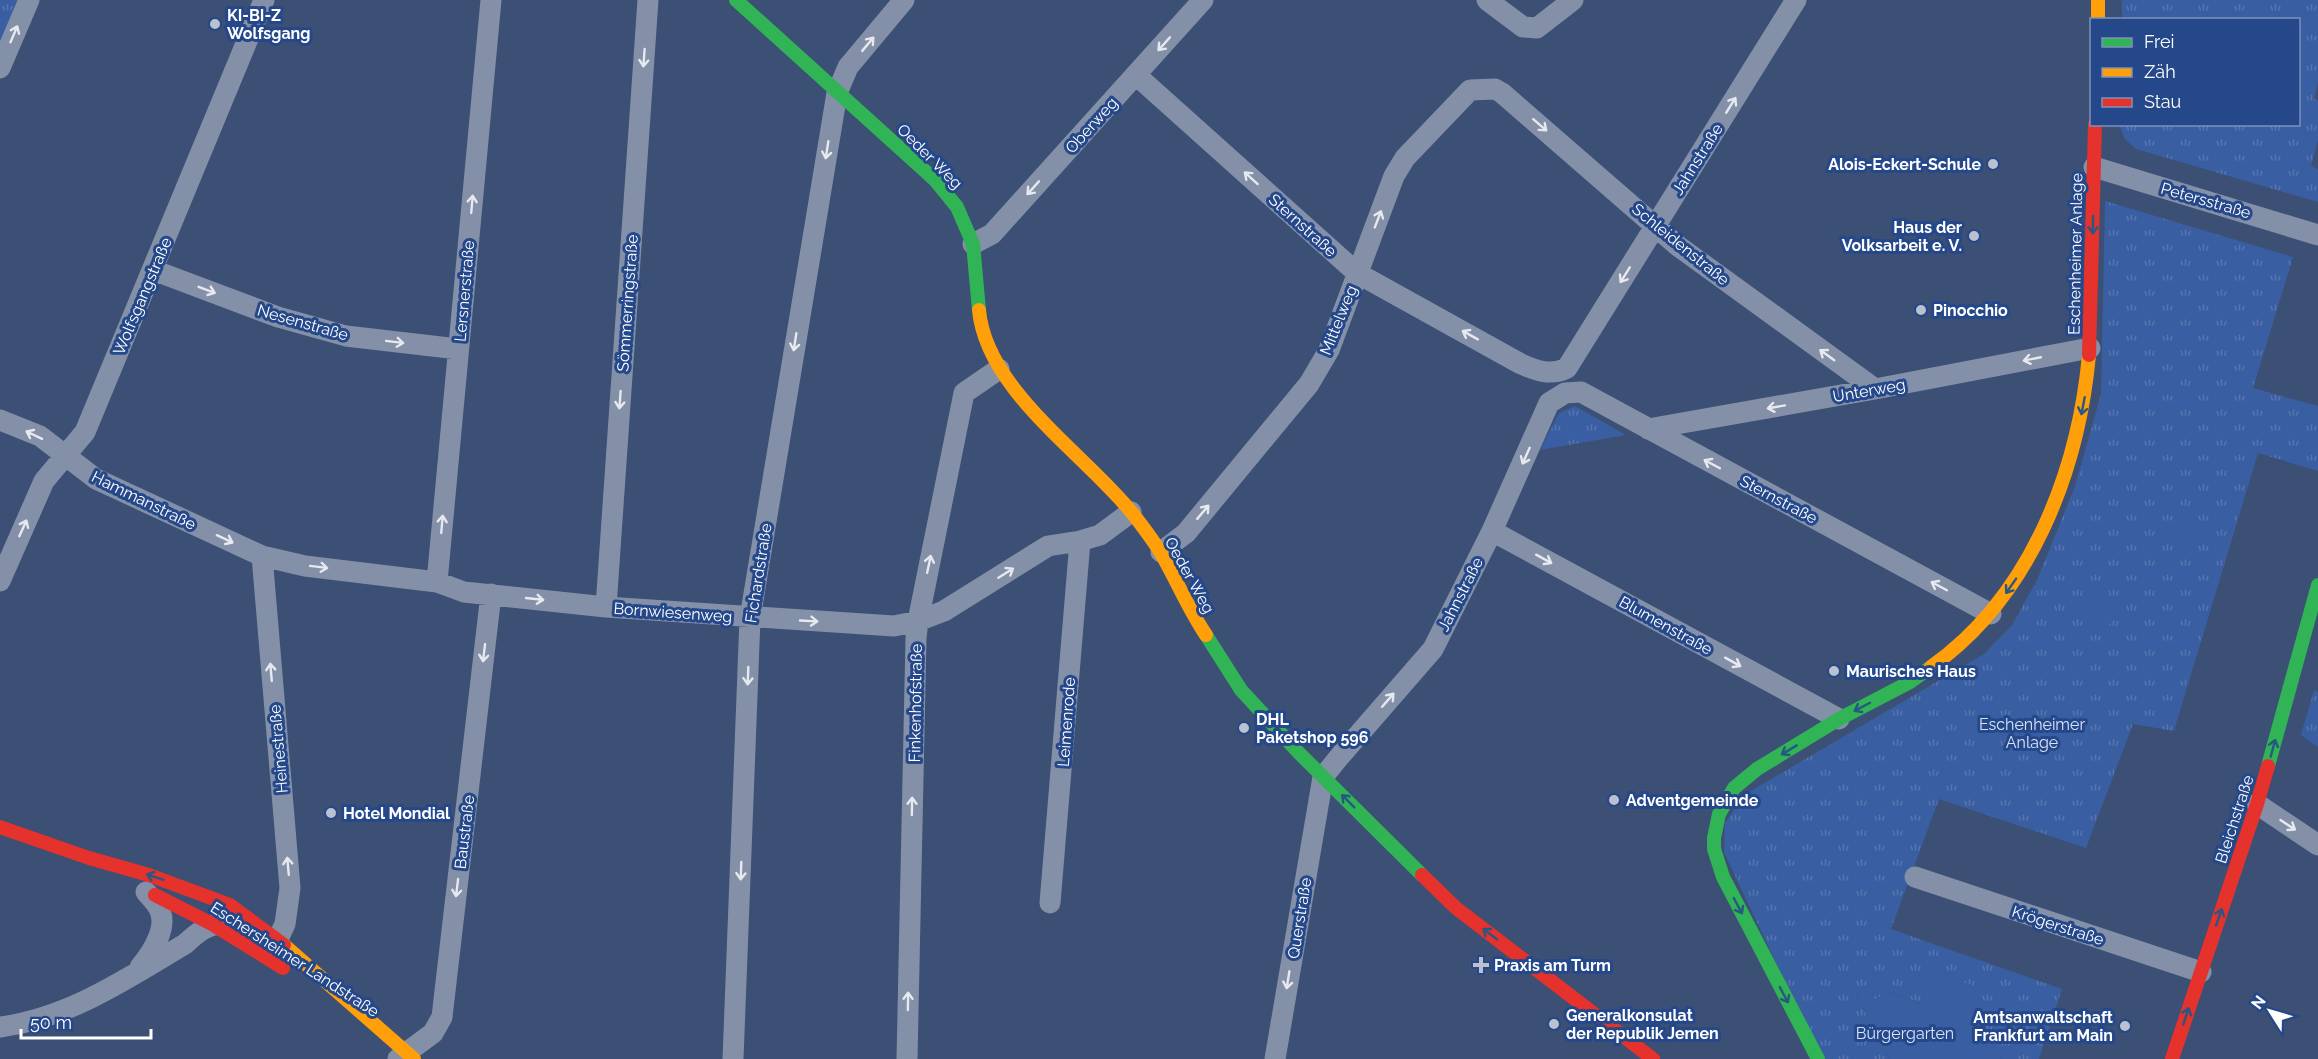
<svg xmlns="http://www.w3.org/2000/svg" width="2318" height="1059" viewBox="0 0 2318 1059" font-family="Raleway,sans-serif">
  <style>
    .grass { fill: url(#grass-tufts) }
    .garden { fill: #395ea1 }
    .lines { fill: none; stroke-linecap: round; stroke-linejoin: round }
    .street { stroke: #8390a8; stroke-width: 21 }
    .fast { stroke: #30b455; stroke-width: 14 }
    .slow { stroke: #ff9f0a; stroke-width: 14 }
    .jam { stroke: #e5322d; stroke-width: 14 }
    .oneway { stroke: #e6e9ee }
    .oneway2 { stroke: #275883 }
    .poi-dot { fill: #bbc1ce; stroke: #25488b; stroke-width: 2 }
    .labels { text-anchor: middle; stroke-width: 6; stroke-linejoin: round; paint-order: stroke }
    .poi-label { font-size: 16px; font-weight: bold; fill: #fff; stroke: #25488b; text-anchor: start }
    .street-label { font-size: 16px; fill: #fff; stroke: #25488b }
    .park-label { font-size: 16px; fill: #d7e3f8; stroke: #25488b }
  </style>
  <defs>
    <pattern id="grass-tufts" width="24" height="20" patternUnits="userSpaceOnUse" patternTransform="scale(1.5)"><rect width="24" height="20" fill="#395ea1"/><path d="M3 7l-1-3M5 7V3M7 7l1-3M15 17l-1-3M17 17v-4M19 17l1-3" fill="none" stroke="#5776af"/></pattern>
  </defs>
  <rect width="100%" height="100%" fill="#3c4f74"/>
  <path class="grass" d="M0,0h21l-21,51z
    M2122,0h196v82l-4,17 4,1v40l-7,26 7,3v33l-182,-53 -11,-10 -6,-14 179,-1v-104l-176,-1z
    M2105,201l188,56 -40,131 65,18v65l-60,-18 -84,278 -41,-7 -47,124 -147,-49 -48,130 171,60 -23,70h-38l-20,-33 -6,-3 -1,-5 5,-15h-58l-32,-11 -17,9 -16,-7 33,65h-68l-97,-207 1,-29 19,-28 240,-141 28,-29 25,-45 38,-94 26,-92z
    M1575,406l51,29 -86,15 19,-37z
    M2314,690l4,2v55l-17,-12z"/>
  <path class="garden" d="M2181,516l33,11 -6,18 -34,-10z
    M2095,597l20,22 -14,12 -19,-22z
    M1932,973l40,12 7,18 -5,15 1,5 6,3 20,33h-112l-33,-65 9,-5 7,12 17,-9 32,11z"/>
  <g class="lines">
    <path class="street" d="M1487,0l36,27 14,1 36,-28
      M0,68l29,-68
      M1136,75l221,198 164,91c16,7 30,12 46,4l229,-368
      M2094,167l224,68
      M973,244l19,-10 211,-234
      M153,270l125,47 68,19 112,13
      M0,420l40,16 56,43 166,77 43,10 132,16 27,10 142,15 288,19 24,-5 26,-10 104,-65 32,-5 20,-6 31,-23
      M1648,429l227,-40 215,-41
      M1492,531l347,188
      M1161,552l25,-19 123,-149 20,-34 65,-174 11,-18 65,-68 25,-1 7,4 176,153 197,143
      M262,556l28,332 -5,36 -7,15
      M0,581l44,-100 41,-49 179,-432
      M437,582l54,-582
      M606,607l42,-607
      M2257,804l61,41
      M1915,877l286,95
      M1050,903l30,-362
      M140,967c12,-14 30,-42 18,-60 -3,-6 -8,-10 -12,-15
      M0,1027c69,-9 126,-48 185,-83 12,-11 22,-20 38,-20
      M398,1059l35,-26 9,-16 49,-423
      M733,1059l17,-441 87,-525 11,-26 56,-67
      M907,1059l9,-421 2,-17 46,-228 35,-24
      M1275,1059l48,-282 17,-21 93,-107 59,-118 57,-128 16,-10 16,-1 410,222"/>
    <path class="fast" d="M736,0l199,180 22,27 16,37 6,66
      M1206,635l35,55 58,63 123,122
      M2268,766l50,-181
      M1818,1059l-95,-182 -9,-28v-11l5,-24 15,-26 23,-19 82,-50 71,-37 21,-15"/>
    <path class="slow" d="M2098,0v20
      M979,310c7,80 107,145 154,204 10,13 21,27 29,41 15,26 27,55 44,80
      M1931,667c99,-70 147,-194 158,-312
      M284,945l130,114"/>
    <path class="jam" d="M2089,355l6,-231
      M0,827l89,31 60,17 81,30 54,40
      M1422,875l34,33 197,151
      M155,895l57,29 71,44
      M2172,1059l85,-255 11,-38"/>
  </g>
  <defs><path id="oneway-shaft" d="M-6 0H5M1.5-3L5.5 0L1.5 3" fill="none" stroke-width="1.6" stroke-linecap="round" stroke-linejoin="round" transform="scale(1.5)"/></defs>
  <g class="oneway">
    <use href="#oneway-shaft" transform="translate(14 34) rotate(-67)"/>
    <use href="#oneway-shaft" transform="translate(868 44) rotate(-50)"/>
    <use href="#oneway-shaft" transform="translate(1164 44) rotate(132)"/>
    <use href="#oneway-shaft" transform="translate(644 58) rotate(94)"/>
    <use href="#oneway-shaft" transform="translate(1731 105) rotate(-58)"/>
    <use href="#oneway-shaft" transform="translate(1540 125) rotate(41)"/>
    <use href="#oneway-shaft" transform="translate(827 150) rotate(99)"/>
    <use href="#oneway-shaft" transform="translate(1251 178) rotate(-138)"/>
    <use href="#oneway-shaft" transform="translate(1033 188) rotate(132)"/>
    <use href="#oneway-shaft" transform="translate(472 204) rotate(-85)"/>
    <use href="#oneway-shaft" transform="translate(1378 219) rotate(-69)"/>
    <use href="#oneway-shaft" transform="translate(1625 275) rotate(122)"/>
    <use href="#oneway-shaft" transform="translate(207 290) rotate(21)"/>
    <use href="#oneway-shaft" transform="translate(1470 335) rotate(-151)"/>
    <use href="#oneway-shaft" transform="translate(395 342) rotate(7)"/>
    <use href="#oneway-shaft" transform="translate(795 342) rotate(99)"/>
    <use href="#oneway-shaft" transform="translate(1827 355) rotate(-144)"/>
    <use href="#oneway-shaft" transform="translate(2032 359) rotate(169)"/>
    <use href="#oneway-shaft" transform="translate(620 400) rotate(94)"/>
    <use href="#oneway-shaft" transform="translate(1776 407) rotate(170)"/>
    <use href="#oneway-shaft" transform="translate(34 435) rotate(-154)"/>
    <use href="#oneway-shaft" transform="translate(1526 456) rotate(114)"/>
    <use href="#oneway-shaft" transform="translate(1712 464) rotate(-152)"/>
    <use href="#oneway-shaft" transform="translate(1203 512) rotate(-50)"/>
    <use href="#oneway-shaft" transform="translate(442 524) rotate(-85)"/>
    <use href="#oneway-shaft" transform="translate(23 528) rotate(-66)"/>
    <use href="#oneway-shaft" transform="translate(225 539) rotate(25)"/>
    <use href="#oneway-shaft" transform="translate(1544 559) rotate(29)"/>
    <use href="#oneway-shaft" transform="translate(929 564) rotate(-78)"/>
    <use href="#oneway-shaft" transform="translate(319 567) rotate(7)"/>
    <use href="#oneway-shaft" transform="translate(1006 573) rotate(-32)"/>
    <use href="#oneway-shaft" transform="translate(1939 586) rotate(-152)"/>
    <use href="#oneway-shaft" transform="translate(535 599) rotate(6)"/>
    <use href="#oneway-shaft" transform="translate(809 621) rotate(3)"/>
    <use href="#oneway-shaft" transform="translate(484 653) rotate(97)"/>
    <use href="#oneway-shaft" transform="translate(1733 662) rotate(29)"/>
    <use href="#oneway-shaft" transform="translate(271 672) rotate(-95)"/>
    <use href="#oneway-shaft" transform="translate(748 676) rotate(92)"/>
    <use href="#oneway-shaft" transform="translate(1388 700) rotate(-49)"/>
    <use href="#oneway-shaft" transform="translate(912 806) rotate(-89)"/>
    <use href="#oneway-shaft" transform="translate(2288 825) rotate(33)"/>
    <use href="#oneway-shaft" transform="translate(288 866) rotate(-95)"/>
    <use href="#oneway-shaft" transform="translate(741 871) rotate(92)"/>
    <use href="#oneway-shaft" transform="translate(457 888) rotate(97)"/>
    <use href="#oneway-shaft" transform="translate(1288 980) rotate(99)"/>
    <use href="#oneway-shaft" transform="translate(908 1001) rotate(-89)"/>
  </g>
  <g class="oneway2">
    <use href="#oneway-shaft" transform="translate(2093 225) rotate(91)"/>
    <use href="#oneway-shaft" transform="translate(2083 406) rotate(101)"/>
    <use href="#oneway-shaft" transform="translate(2011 586) rotate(125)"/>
    <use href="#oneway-shaft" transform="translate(1862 707) rotate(152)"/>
    <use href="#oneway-shaft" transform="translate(2273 748) rotate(-75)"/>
    <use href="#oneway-shaft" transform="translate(1789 750) rotate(149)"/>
    <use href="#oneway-shaft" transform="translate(1348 801) rotate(-135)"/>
    <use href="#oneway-shaft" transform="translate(155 877) rotate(-161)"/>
    <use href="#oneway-shaft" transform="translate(1738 906) rotate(62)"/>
    <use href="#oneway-shaft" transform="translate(2219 917) rotate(-71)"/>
    <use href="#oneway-shaft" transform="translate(1490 934) rotate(-142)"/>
    <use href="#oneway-shaft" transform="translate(1784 995) rotate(62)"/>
    <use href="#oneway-shaft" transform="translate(2186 1016) rotate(-72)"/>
  </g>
  <g class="poi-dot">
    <circle cx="215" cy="24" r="6"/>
    <circle cx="1993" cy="164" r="6"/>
    <circle cx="1974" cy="236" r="6"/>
    <circle cx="1921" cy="310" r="6"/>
    <circle cx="1834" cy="671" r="6"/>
    <circle cx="1244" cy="728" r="6"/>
    <circle cx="1614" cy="800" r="6"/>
    <circle cx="331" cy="813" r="6"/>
    <path d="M1478 956h6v6h6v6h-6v6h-6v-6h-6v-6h6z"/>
    <circle cx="1554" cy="1024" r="6"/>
    <circle cx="2125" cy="1026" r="6"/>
  </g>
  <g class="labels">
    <g class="poi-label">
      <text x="227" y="21">KI-BI-Z<tspan x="227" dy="18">Wolfsgang</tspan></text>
      <text x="1981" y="170" text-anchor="end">Alois-Eckert-Schule</text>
      <text x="1962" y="233" text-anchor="end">Haus der<tspan x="1962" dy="18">Volksarbeit e. V.</tspan></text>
      <text x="1933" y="316">Pinocchio</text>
      <text x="1846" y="677">Maurisches Haus</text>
      <text x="1256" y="725">DHL<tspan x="1256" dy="18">Paketshop 596</tspan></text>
      <text x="1626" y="806">Adventgemeinde</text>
      <text x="343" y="819">Hotel Mondial</text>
      <text x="1494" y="971">Praxis am Turm</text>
      <text x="1566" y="1021">Generalkonsulat<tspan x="1566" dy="18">der Republik Jemen</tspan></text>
      <text x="2113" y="1023" text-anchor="end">Amtsanwaltschaft<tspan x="2113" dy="18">Frankfurt am Main</tspan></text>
    </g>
    <g class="street-label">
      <text transform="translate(1091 125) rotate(-48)" y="6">Oberweg</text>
      <text transform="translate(930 156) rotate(45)" y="6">Oeder Weg</text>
      <text transform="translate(1697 159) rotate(-58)" y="6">Jahnstraße</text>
      <text transform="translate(2206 200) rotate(16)" y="6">Petersstraße</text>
      <text transform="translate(1303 225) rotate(42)" y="6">Sternstraße</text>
      <text transform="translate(1681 244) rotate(39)" y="6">Schleidenstraße</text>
      <text transform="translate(2075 254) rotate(-89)" y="6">Eschenheimer Anlage</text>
      <text transform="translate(464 291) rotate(-85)" y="6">Lersnerstraße</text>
      <text transform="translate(142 296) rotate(-67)" y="6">Wolfsgangstraße</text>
      <text transform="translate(627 303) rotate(-86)" y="6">Sömmerringstraße</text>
      <text transform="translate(1338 320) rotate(-68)" y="6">Mittelweg</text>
      <text transform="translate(303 322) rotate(16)" y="6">Nesenstraße</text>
      <text transform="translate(1869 390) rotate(-10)" y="6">Unterweg</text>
      <text transform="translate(1779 499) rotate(28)" y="6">Sternstraße</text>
      <text transform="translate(144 500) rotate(26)" y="6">Hammanstraße</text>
      <text transform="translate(758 573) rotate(-81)" y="6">Fichardstraße</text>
      <text transform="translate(1190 575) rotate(61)" y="6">Oeder Weg</text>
      <text transform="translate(1460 594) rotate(-63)" y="6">Jahnstraße</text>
      <text transform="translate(673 612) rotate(4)" y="6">Bornwiesenweg</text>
      <text transform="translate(1666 625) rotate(29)" y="6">Blumenstraße</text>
      <text transform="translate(915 703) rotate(-89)" y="6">Finkenhofstraße</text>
      <text transform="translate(1066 722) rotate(-86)" y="6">Leimenrode</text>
      <text transform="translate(278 749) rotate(-95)" y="6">Heinestraße</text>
      <text transform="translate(2234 819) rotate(-72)" y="6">Bleichstraße</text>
      <text transform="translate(464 832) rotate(-83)" y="6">Baustraße</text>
      <text transform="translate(1299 918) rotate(-81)" y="6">Querstraße</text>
      <text transform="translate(2058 925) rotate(18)" y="6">Krögerstraße</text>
      <text transform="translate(295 959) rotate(33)" y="6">Eschersheimer Landstraße</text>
    </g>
    <g class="park-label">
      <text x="2032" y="730">Eschenheimer<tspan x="2032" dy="18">Anlage</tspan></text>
      <text x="1905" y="1039">Bürgergarten</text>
    </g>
  </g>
  <rect x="2090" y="18" width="210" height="108" fill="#25488b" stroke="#7c91b9" stroke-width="1.5"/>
  <rect x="2102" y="38" width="30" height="9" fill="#30b455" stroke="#7c91b9" stroke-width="1.5"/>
  <text x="2144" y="48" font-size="18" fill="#ffffff">Frei</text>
  <rect x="2102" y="68" width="30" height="9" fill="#ff9f0a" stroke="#7c91b9" stroke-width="1.5"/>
  <text x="2144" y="78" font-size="18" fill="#ffffff">Zäh</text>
  <rect x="2102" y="98" width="30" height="9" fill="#e5322d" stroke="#7c91b9" stroke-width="1.5"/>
  <text x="2144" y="108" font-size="18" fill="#ffffff">Stau</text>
  <g transform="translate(2270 1011) rotate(307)" stroke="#25488b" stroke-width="4.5" paint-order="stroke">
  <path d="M0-4.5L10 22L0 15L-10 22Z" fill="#ffffff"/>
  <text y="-9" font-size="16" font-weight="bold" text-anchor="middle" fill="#ffffff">N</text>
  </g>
  <path d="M21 1029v9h130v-9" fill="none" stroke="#ffffff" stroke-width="3"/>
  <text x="30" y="1029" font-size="18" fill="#ffffff" stroke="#25488b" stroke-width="4.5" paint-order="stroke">50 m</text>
</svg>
